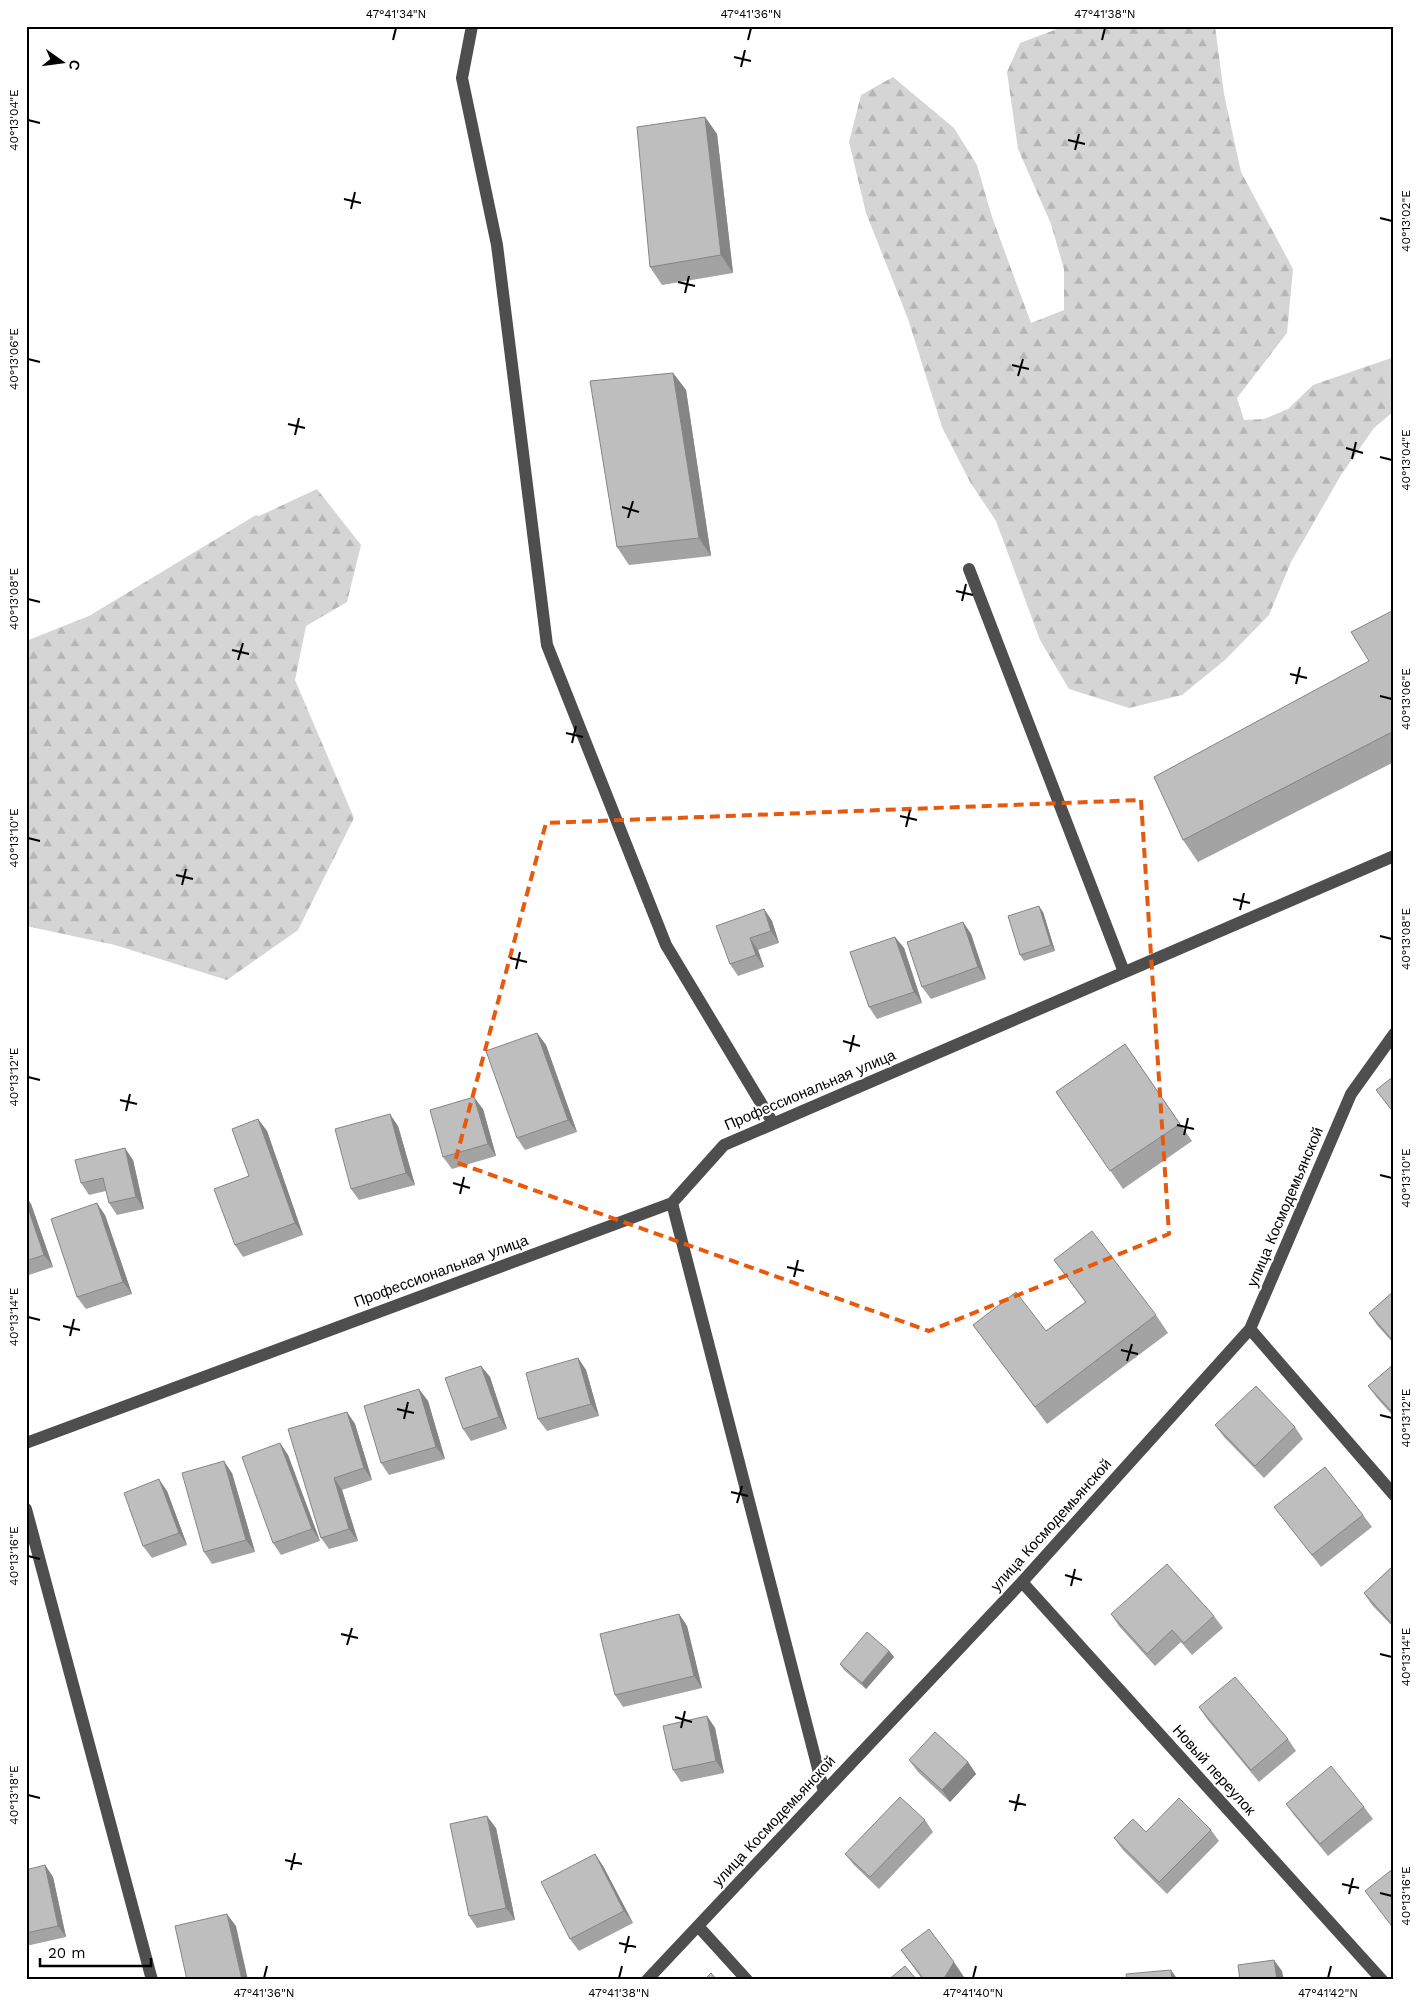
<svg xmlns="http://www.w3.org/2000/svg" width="1420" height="2006" viewBox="0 0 1420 2006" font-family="'Work Sans',sans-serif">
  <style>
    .forest { fill: url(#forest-firs) }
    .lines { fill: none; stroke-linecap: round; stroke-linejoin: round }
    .minor { stroke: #4e4e4e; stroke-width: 12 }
    .wall { fill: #a3a3a3 }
    .shaded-wall { fill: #858585 }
    .building { fill: #bebebe; stroke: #858585 }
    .marked { fill: none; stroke: #e8590c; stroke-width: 4; stroke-dasharray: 10 6; stroke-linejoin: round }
    .ticks { fill: none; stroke: #000; stroke-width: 2 }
    .labels { text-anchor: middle; stroke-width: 4.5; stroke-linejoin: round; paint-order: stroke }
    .street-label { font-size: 15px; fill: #000; stroke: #fff }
    .neatline { fill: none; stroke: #000; stroke-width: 2 }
    .ticks-label { font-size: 12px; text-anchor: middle; fill: #000 }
  </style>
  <defs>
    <pattern id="forest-firs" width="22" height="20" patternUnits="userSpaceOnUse" patternTransform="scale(1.25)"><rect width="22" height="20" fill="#d5d5d5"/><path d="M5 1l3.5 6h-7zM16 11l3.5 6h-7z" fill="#b5b5b5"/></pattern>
  </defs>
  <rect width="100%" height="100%" fill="#fff"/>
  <path class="forest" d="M1065,26h150l9,68 17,78 52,97 -6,64 -50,65 7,22 20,-1 24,-10 25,-24 81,-28v54l-20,17 -33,47 -50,87 -22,53 -44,45 -43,35 -53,13 -60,-19 -29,-49 -44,-119 -26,-39 -28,-55 -34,-108 -42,-106 -17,-71 12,-47 32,-18 61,51 23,37 15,52 39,106 33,-13v-41l-13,-45 -33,-75 -11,-77 13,-29z
    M317,489l44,56 -14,57 -41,24 -11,54 59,138 -56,112 -71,50 -112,-35 -89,-19v-285l63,-25 167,-101 3,1z"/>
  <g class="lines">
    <path class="minor" d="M472,26l-10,52 35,167 50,400 119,300 107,178
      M969,569l155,403
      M672,1203l152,589
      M1250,1329l144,166
      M26,1443l646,-240 52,-58 670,-289
      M26,1509l126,471
      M1022,1582l360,398
      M698,1926l49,54
      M647,1980l375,-398 228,-253 101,-235 43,-60"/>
  </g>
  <path class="wall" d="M705,117l12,17 16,139 -71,12 -12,-18z
    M673,373l13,17 25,166 -82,9 -12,-18z
    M1394,610v152l-196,100 -15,-22 186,-179z
    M764,909l8,12 7,22 -21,7 6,17 -26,9 -8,-12z
    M1043,912l12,39 -31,10 -4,-6z
    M963,922l8,12 15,45 -55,20 -9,-12z
    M895,937l9,11 18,55 -45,16 -8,-12z
    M537,1033l9,12 31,87 -52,18 -8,-12z
    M1125,1044l67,97 -69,48 -67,-97z
    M483,1109l13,47 -44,13 -9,-12z
    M258,1119l9,12 36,104 -60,22 -8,-12 14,-69z
    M398,1126l17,59 -56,15 -8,-11z
    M133,1160l11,49 -27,6 -8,-12 -3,-12 -17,4 -8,-12z
    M26,1197l5,7 22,63 -27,9z
    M105,1215l27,79 -46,15 -9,-12z
    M1054,1260l102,55 12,18 -121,91 -74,-99 73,6 39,-29z
    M1394,1291v53l-17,-19 -8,-12z
    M578,1358l8,12 13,46 -52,15 -9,-12z
    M1394,1364v53l-17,-19 -9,-12z
    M481,1366l9,11 17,52 -36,12 -8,-12z
    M419,1389l9,12 17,58 -56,16 -8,-12z
    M347,1412l8,12 17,56 -30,10 16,51 -29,8 -8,-11z
    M1215,1425l80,2 8,12 -39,39 -40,-41z
    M280,1443l8,12 32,86 -39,14 -8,-12z
    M232,1473l23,79 -43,12 -8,-12z
    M167,1491l20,54 -35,13 -9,-12z
    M1274,1507l89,8 9,12 -51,40z
    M1394,1565v63l-22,-23 -8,-12z
    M679,1614l8,12 15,62 -79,19 -8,-12z
    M1111,1614l103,2 9,12 -31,27 -11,-13 -26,24 -36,-40z
    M889,1651l5,6 -28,32 -22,-19 -4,-6z
    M1199,1707l89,32 8,12 -37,31 -52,-63z
    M707,1716l8,12 9,45 -43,9 -8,-12z
    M909,1760l59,2 8,12 -26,28 -32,-30z
    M1286,1804l78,3 9,12 -45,37 -34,-41z
    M925,1820l8,12 -54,57 -25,-24 -9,-11z
    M496,1828l19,92 -38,8 -8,-12z
    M1211,1830l8,11 -52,53 -44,-44 -9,-12 32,-6z
    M595,1854l8,12 30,57 -54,28 -9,-12z
    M45,1865l8,12 13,60 -40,9v-76z
    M901,1950l65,30 -44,-1z"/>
  <path class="shaded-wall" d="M705,117l12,17 16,139 -12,-18z
    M673,373l13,17 25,166 -12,-18z
    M1039,906l4,6 12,39 -4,-6z
    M764,909l8,12 7,22 -8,-12z
    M963,922l8,12 15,45 -8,-12z
    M895,937l9,11 18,55 -8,-11z
    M750,938l8,12 6,17 -8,-12z
    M537,1033l9,12 31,87 -9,-12z
    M474,1097l9,12 13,47 -8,-12z
    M390,1114l8,12 17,59 -9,-12z
    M258,1119l9,12 36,104 -8,-12z
    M125,1148l8,12 11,49 -8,-12z
    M26,1197l5,7 22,63 -9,-12 -18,-53z
    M97,1203l8,12 27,79 -9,-12z
    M578,1358l8,12 13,46 -8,-12z
    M481,1366l9,11 17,52 -8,-12z
    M419,1389l9,12 17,58 -9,-12z
    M347,1412l8,12 17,56 -8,-12z
    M280,1443l8,12 32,86 -8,-12z
    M224,1461l8,12 23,79 -9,-12z
    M334,1478l8,12 16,51 -9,-12z
    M159,1479l8,12 20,54 -8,-12z
    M679,1614l8,12 15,62 -8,-12z
    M889,1651l5,6 -28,32 -4,-6z
    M707,1716l8,12 9,45 -8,-12z
    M968,1762l8,12 -26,28 -8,-12z
    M487,1816l9,12 19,92 -9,-12z
    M595,1854l8,12 30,57 -9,-12z
    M45,1865l8,12 13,60 -8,-11z
    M227,1914l9,12 12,54h-6z
    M1274,1960l8,11 2,9h-7z
    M954,1962l12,18h-23z
    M1171,1970l7,10h-6z"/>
  <path class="building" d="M705,117l16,138 -71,12 -13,-140z
    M673,373l26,165 -82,9 -27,-166z
    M1394,610v121l-211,109 -29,-63 215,-116 -18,-29z
    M1039,906l12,39 -31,10 -12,-39z
    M764,909l7,22 -21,7 6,17 -26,9 -14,-38z
    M963,922l15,45 -56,20 -15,-45z
    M895,937l19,55 -45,15 -19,-55z
    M537,1033l31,87 -51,18 -31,-87z
    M1125,1044l55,80 -70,47 -54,-79z
    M1394,1076v37l-18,-23z
    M474,1097l14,47 -45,13 -13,-47z
    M390,1114l16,59 -55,16 -16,-60z
    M258,1119l37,104 -60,22 -21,-56 35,-13 -17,-47z
    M125,1148l11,49 -27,6 -6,-25 -22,5 -6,-23z
    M26,1202l18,53 -18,6z
    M97,1203l26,79 -46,15 -26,-78z
    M1092,1231l64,84 -121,92 -62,-82 43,-33 30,39 40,-29 -32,-42z
    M1394,1291v49l-1,1 -24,-28z
    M578,1358l13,46 -53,15 -12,-46z
    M1394,1364v50l-26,-28z
    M481,1366l18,51 -36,12 -18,-51z
    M1256,1386l39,41 -40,39 -40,-41z
    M419,1389l17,58 -55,16 -17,-57z
    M347,1412l17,56 -30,10 15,51 -28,9 -33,-109z
    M280,1443l32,86 -39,14 -31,-86z
    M224,1461l22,79 -42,12 -22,-79z
    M1325,1467l38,48 -51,40 -38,-48z
    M159,1479l20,54 -36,13 -19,-53z
    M1167,1564l47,52 -30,27 -12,-13 -25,24 -36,-40z
    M1394,1565v61l-30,-33z
    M679,1614l15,62 -79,19 -15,-61z
    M867,1632l22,19 -27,32 -22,-19z
    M1235,1677l53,62 -37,31 -52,-63z
    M707,1716l9,45 -43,9 -10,-44z
    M935,1732l33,30 -26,28 -33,-30z
    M1331,1766l33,41 -44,37 -34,-40z
    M900,1797l25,23 -55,57 -25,-23z
    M1179,1798l32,32 -52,52 -45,-44 19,-19 13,13z
    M487,1816l19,92 -37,8 -19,-92z
    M595,1854l29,57 -54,28 -29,-57z
    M45,1865l13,61 -32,7v-63z
    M1394,1868v61l-29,-38z
    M227,1914l15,66h-55l-12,-54z
    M929,1929l25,33 -11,18h-21l1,-2 -22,-28z
    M1274,1960l3,20h-37l-2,-15z
    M905,1966l12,14h-29z
    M1171,1970l1,10h-45l-1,-6z
    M711,1973l6,7h-13z"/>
  <path class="marked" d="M1141,800l28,434 -240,97 -474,-169 91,-339z"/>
  <path class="ticks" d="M393,40l3,-12M748,40l3,-12M1102,40l3,-12M734,57l17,4M741,67l4,-17M28,120l12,3M1068,140l17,4M1075,150l4,-16M344,199l17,4M351,209l4,-17M1380,218l12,3M678,282l17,4M685,293l4,-17M28,359l12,3M1012,365l17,4M1018,376l5,-17M288,424l17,4M295,435l4,-17M1346,448l17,5M1380,457l12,3M1352,459l4,-17M622,507l17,5M628,518l5,-17M956,591l17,4M28,599l12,3M962,601l4,-17M232,650l17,4M238,660l5,-17M1290,674l17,4M1296,684l4,-17M1380,696l12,3M566,733l17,4M572,743l4,-17M900,816l17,4M906,827l4,-17M28,838l12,3M176,875l17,4M182,885l4,-16M1233,899l17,4M1240,910l4,-17M1380,936l12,3M510,958l17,4M516,969l4,-17M843,1041l17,5M850,1052l4,-17M28,1077l12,3M120,1100l17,4M126,1111l4,-17M1177,1125l17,4M1184,1135l4,-17M1380,1175l12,3M453,1183l17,5M460,1194l4,-17M787,1267l17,4M794,1277l4,-17M28,1317l12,3M63,1326l17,4M70,1336l4,-17M1121,1350l17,4M1127,1361l5,-17M397,1409l17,4M1380,1415l12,3M404,1419l4,-17M731,1492l17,4M737,1503l5,-17M28,1556l12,3M1065,1575l17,5M1071,1586l4,-17M341,1634l17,4M347,1645l5,-17M1380,1654l12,3M675,1717l17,5M681,1728l4,-17M28,1795l12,3M1009,1801l17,4M1015,1811l4,-17M285,1860l17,4M291,1870l4,-17M1342,1884l17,4M1380,1893l12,3M1349,1894l4,-16M619,1943l17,4M625,1953l4,-17M264,1978l3,-12M619,1978l3,-12M973,1978l3,-12M1328,1978l3,-12"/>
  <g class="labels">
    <g class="street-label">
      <text transform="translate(810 1090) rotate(-23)" y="5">Профессиональная улица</text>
      <text transform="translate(1285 1207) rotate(-67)" y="5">улица Космодемьянской</text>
      <text transform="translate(441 1271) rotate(-20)" y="5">Профессиональная улица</text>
      <text transform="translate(1051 1525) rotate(-48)" y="5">улица Космодемьянской</text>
      <text transform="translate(1214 1770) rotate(48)" y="5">Новый переулок</text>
      <text transform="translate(774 1821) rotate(-47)" y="5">улица Космодемьянской</text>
    </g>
  </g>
  <rect width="1420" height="2006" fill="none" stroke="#ffffff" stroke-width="55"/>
  <g transform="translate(62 62) rotate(104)" stroke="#ffffff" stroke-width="4" paint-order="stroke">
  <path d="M0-4L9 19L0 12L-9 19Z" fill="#000000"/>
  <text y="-8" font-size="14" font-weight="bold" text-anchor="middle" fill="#000000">С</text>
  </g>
  <path d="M40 1958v8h111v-8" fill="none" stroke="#000000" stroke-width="2.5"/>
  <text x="48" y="1958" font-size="15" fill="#000000" stroke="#ffffff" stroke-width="4" paint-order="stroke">20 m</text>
  <rect x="28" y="28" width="1364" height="1950" class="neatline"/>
  <g class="ticks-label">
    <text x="396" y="18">47°41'34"N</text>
    <text x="751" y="18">47°41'36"N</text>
    <text x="1105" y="18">47°41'38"N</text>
    <text transform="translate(14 120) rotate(-90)" y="4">40°13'04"E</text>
    <text transform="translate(1406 221) rotate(-90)" y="4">40°13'02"E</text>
    <text transform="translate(14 359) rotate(-90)" y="4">40°13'06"E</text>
    <text transform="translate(1406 460) rotate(-90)" y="4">40°13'04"E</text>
    <text transform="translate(14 599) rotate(-90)" y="4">40°13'08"E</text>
    <text transform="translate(1406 699) rotate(-90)" y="4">40°13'06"E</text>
    <text transform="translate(14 838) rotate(-90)" y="4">40°13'10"E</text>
    <text transform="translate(1406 939) rotate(-90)" y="4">40°13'08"E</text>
    <text transform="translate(14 1077) rotate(-90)" y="4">40°13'12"E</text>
    <text transform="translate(1406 1178) rotate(-90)" y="4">40°13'10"E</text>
    <text transform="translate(14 1317) rotate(-90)" y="4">40°13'14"E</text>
    <text transform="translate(1406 1418) rotate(-90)" y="4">40°13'12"E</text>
    <text transform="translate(14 1556) rotate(-90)" y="4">40°13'16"E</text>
    <text transform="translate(1406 1657) rotate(-90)" y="4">40°13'14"E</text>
    <text transform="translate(14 1795) rotate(-90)" y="4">40°13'18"E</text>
    <text transform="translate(1406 1896) rotate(-90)" y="4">40°13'16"E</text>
    <text x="264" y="1997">47°41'36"N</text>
    <text x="619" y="1997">47°41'38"N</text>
    <text x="973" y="1997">47°41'40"N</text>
    <text x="1328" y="1997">47°41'42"N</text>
  </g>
</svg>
